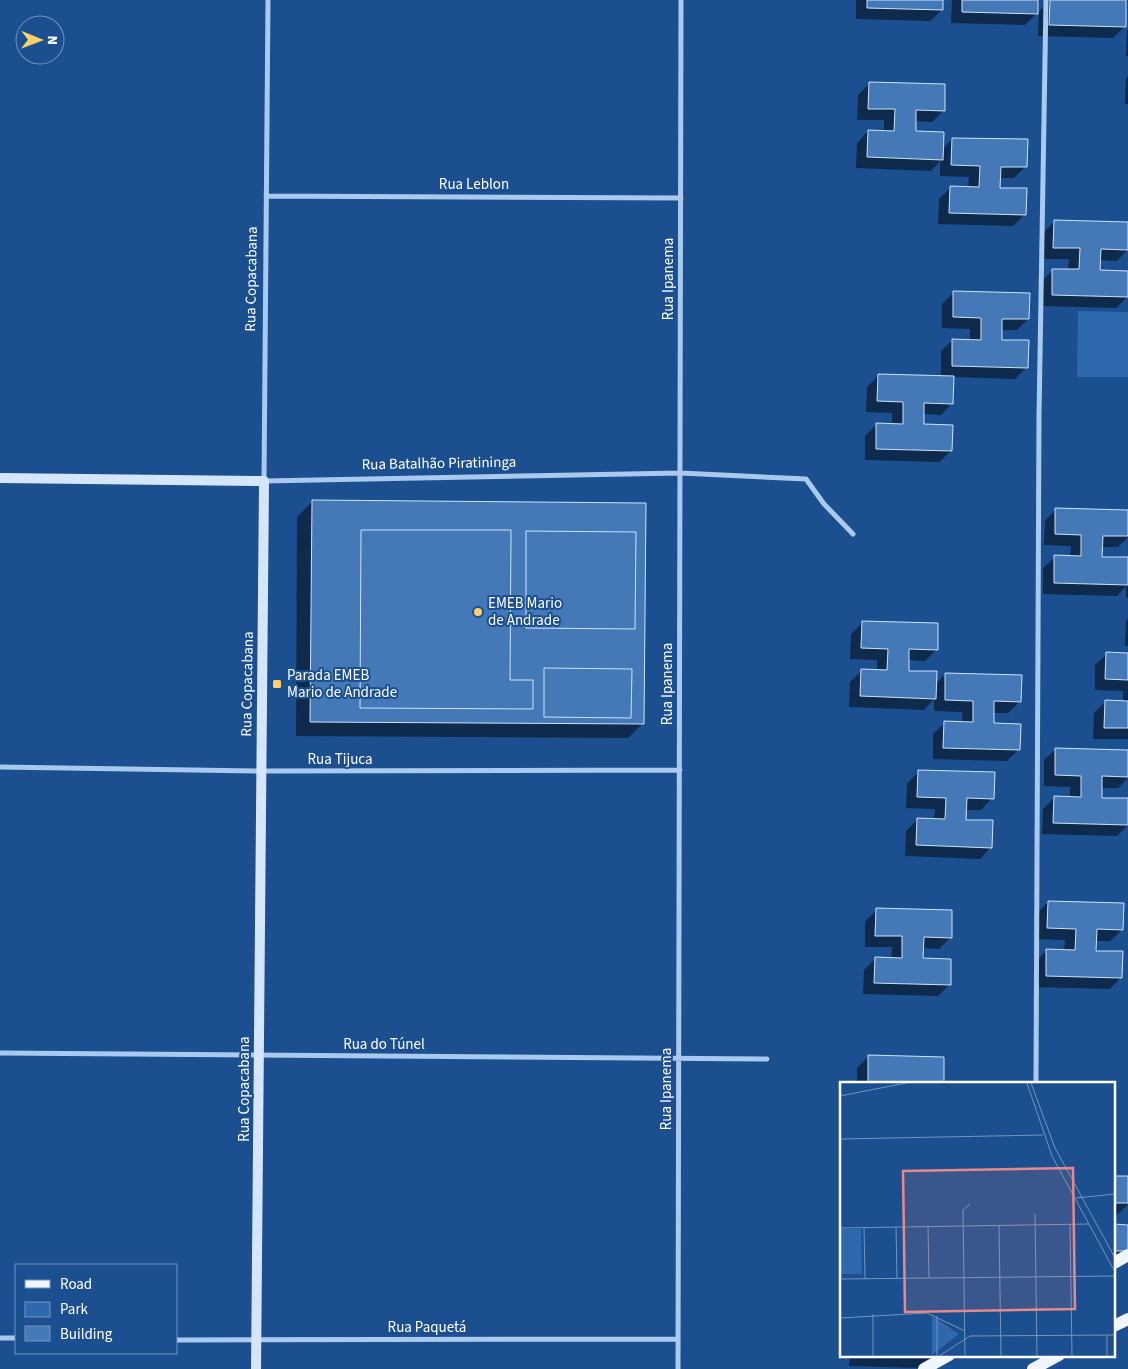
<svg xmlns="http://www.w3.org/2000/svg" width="1128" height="1369" viewBox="0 0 1128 1369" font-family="'Source Sans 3',sans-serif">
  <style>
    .green { fill: #2e69ad }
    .shadow { fill: #0007 }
    .building { fill: #4478b7; stroke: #cfe3fa }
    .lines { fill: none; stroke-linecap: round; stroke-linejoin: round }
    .street { stroke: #a9c9ee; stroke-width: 5 }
    .secondary { stroke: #d6e6fa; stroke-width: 10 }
    .primary { stroke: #f0f6ff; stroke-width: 12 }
    .poi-dot { fill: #ffd166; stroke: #1b4f8f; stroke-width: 2 }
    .labels { text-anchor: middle; stroke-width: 4; stroke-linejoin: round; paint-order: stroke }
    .street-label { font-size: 15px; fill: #fff; stroke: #1b4f8f }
    .poi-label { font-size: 15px; fill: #fff; stroke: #1b4f8f; text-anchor: start }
    .inset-road { fill: none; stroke: #7695bc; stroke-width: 1 }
    .view { fill: #e88989; fill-opacity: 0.15; stroke: #e88989; stroke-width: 2.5 }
    .inset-edge { fill: none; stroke: #fff; stroke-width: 2.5 }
  </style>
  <rect width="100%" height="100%" fill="#1b4f8f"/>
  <path class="green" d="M1078,311l50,1v65h-51z"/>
  <path class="shadow" d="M856,0h86v10l-12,11 -74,-2z
    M952,0h85v13l13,-13h46l28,27 -11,11 -75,-2 1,-25 -14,14 -74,-2z
    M1128,29v27h-2l1,-26z
    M1128,76v28h-3l1,-25z
    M870,83l74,27 -12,12 -17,-1 -1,11 29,17 9,-10 74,27 -12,12h-15l-1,11 27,25 -12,12 -75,-2 1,-25 12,-12 17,1 1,-11 -29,-1v-15l-9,10 -75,-3 1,-25 11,-12 16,1v-12h-27l1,-25z
    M1054,222l74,1v26l-11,12 -18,-1v11l28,26 -11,11 -75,-2v-24l12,-12 15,1 1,-12h-27l1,-26z
    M954,292l74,27 -11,11h-16v11l26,26 -12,12 -62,-2 -1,26 -11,12 -18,-1v11l28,26 -12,11 -74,-2v-24l12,-12 15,1v-12l-26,-1 1,-25 11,-11 63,1v-26l12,-11h17v-11l-28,-1v-24z
    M312,502l331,221 -15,15 -332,-2 1,-219z
    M1056,509l72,2v26l-10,10h-17v11l27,1v39h-2v-12l-9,10 -74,-2v-26l12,-11h15l1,-11 -27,-1 1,-24z
    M1128,619v27h-3l1,-25z
    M862,623l75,26 -12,12 -18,-1v12l28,12 11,-10 74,27 -12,12h-15v11l26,25 -12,12 -74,-2v-25l12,-11h17v-11l-28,-1v-12l-10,11 -75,-3 1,-25 12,-11h15v-11l-27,-1 1,-25z
    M1107,654h21v85h-35l1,-26 12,-12 17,1v-11l-28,-1v-25z
    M1056,749l72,2v27l-10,10h-17v11l27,1v25l-11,11 -75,-2 1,-25 11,-11h16v-11l-26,-1v-26z
    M919,772l73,26 -11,12h-16v11l26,26 -11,12 -75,-3 1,-25 11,-11h17l1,-11 -29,-1 1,-25z
    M1048,902l74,28 -12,11h-15v11l26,25 -11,12 -75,-2v-25l12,-12 17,1 1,-11 -29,-1 1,-26z
    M877,910l74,27 -12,12 -17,-1 -1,11 29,1 -1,25 -11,11 -75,-2 1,-24 12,-12 15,1 1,-12h-27v-26z
    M869,1056l74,27h-86v-15z
    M1114,1177h14v27l-10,10h-4z
    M1114,1225l14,1v25l-14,11z
    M850,1355h85l-11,13 -75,-2z"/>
  <path class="building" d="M867,0h76v10l-76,-2z
    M962,0h76v14l-76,-2z
    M1050,0h76v27l-77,-2z
    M869,82l76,2v27l-29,-1v21l28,1 -1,28 -76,-3 1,-27 26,1 1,-22h-27z
    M952,138l76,1 -1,28h-26l-1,21h27l-1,27 -77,-2 1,-27 29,1 1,-21 -29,-1z
    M1054,220l74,2v28l-27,-1 -1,21 28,1v26l-76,-2v-26h27l1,-21h-27z
    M953,291l77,2 -1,26h-27v21h27l-1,28 -76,-2v-27l29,1v-22l-28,-1z
    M878,374l76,2 -1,28 -29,-1v21l29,1 -1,26 -76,-2v-26l27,1v-22l-26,-1z
    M312,500l334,3 -2,221 -334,-2z
    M1055,508l73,2v26h-25l-1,21h26v28l-74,-2v-28l27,1v-21l-26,-1z
    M361,530h150l-1,150h23v29l-173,-1z
    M526,531l110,1 -1,97 -109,-1z
    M862,621l76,2v27l-29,-1v22h28l-1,28 -76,-3 1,-27 26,1 1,-21 -27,-1z
    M1106,652l22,1v27l-23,-1z
    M544,668l88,1 -1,49 -87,-1z
    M945,673l77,2 -1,27 -27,-1v22l27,1 -1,26 -77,-2 1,-27 29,1v-21l-28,-1z
    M1105,700l23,1v27h-24z
    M1055,748l73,2v27l-26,-1v22h26v27l-75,-2 1,-27 27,1v-21l-26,-1z
    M918,770l77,2 -1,27 -27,-1 -1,22h27l-1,28 -76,-3 1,-27 28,1 1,-21 -29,-1z
    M1048,901l76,2 -1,27 -26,-1 -1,22h27l-1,27 -76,-2v-27l29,1 1,-21 -29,-1z
    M876,908l76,2v28l-28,-1 -1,21 28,1v26l-77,-2 1,-26 27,1v-22h-27z
    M868,1055l76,2v26l-76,-1z
    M1114,1176h14v27h-14z
    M1114,1224l14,1v26h-14z
    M860,1355h76v2z"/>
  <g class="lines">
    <path class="street" d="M268,0l-4,481 416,-8 126,6 18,25 29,30
      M266,196l415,2
      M0,767l261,4 419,-1
      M0,1053l767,6
      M1036,1083l3,-667 7,-416
      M0,1338h16
      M176,1340l502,-1
      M678,1369l3,-1369"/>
    <path class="secondary" d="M0,478l264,3 -8,888"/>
    <path class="primary" d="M1114,1263l14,-8
      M1114,1326l14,-7
      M924,1369l25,-14
      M1033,1369l26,-14"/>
  </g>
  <g class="poi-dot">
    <circle cx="478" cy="612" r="5"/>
    <rect x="272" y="679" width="10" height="10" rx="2.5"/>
  </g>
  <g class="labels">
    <g class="street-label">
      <text x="474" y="189">Rua Leblon</text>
      <text transform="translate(251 279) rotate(-89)" y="5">Rua Copacabana</text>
      <text transform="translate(668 279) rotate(-90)" y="5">Rua Ipanema</text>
      <text transform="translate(439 463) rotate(-1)" y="5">Rua Batalhão Piratininga</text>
      <text transform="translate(247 684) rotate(-89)" y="5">Rua Copacabana</text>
      <text transform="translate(667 684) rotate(-90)" y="5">Rua Ipanema</text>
      <text x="340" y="764">Rua Tijuca</text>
      <text x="384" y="1049">Rua do Túnel</text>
      <text transform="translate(244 1089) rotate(-90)" y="5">Rua Copacabana</text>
      <text transform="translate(666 1089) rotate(-90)" y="5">Rua Ipanema</text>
      <text x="427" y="1332">Rua Paquetá</text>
    </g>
    <g class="poi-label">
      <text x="488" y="608">EMEB Mario<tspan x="488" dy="17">de Andrade</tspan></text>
      <text x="287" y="680">Parada EMEB<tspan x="287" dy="17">Mario de Andrade</tspan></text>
    </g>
  </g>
  <g transform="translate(840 1082)">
    <rect width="275" height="275" fill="#1b4f8f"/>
    <path d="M0,147h21l1,45h-22zM92,234l27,18 -27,21z" fill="#2e69ad"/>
    <path class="inset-road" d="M187,1l25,73 63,116M191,1l24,65 60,110M0,14l66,-13M0,57l203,-4M236,116l39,-4M195,132l2,142M230,142l2,132M159,143l2,131M88,144l1,52M24,145l1,52M56,145l1,51M0,146l249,-4M0,197l275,-3M33,232v42M0,236l87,-5 38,18M267,253v21M97,274v-40M99,274l31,-20 145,-1M125,274l-2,-146 7,-6"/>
    <path class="view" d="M233,86l2,141 -170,3 -2,-141z"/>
    <rect width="275" height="275" class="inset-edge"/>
  </g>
  <rect x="15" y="1264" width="162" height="90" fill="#1b4f8f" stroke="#7695bc"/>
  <rect x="25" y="1280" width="25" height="8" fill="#f0f6ff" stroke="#7695bc"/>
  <text x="60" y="1289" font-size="15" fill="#ffffff">Road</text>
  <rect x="25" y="1302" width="25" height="15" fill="#2e69ad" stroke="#7695bc"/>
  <text x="60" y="1314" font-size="15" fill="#ffffff">Park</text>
  <rect x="25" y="1326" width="25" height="15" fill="#4478b7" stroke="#7695bc"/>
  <text x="60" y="1339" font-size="15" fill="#ffffff">Building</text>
  <g transform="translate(40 40) rotate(91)"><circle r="24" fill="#1b4f8f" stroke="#7695bc"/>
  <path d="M0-4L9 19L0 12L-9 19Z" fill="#ffd166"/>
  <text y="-8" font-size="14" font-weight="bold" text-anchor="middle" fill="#ffffff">N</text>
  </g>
</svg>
